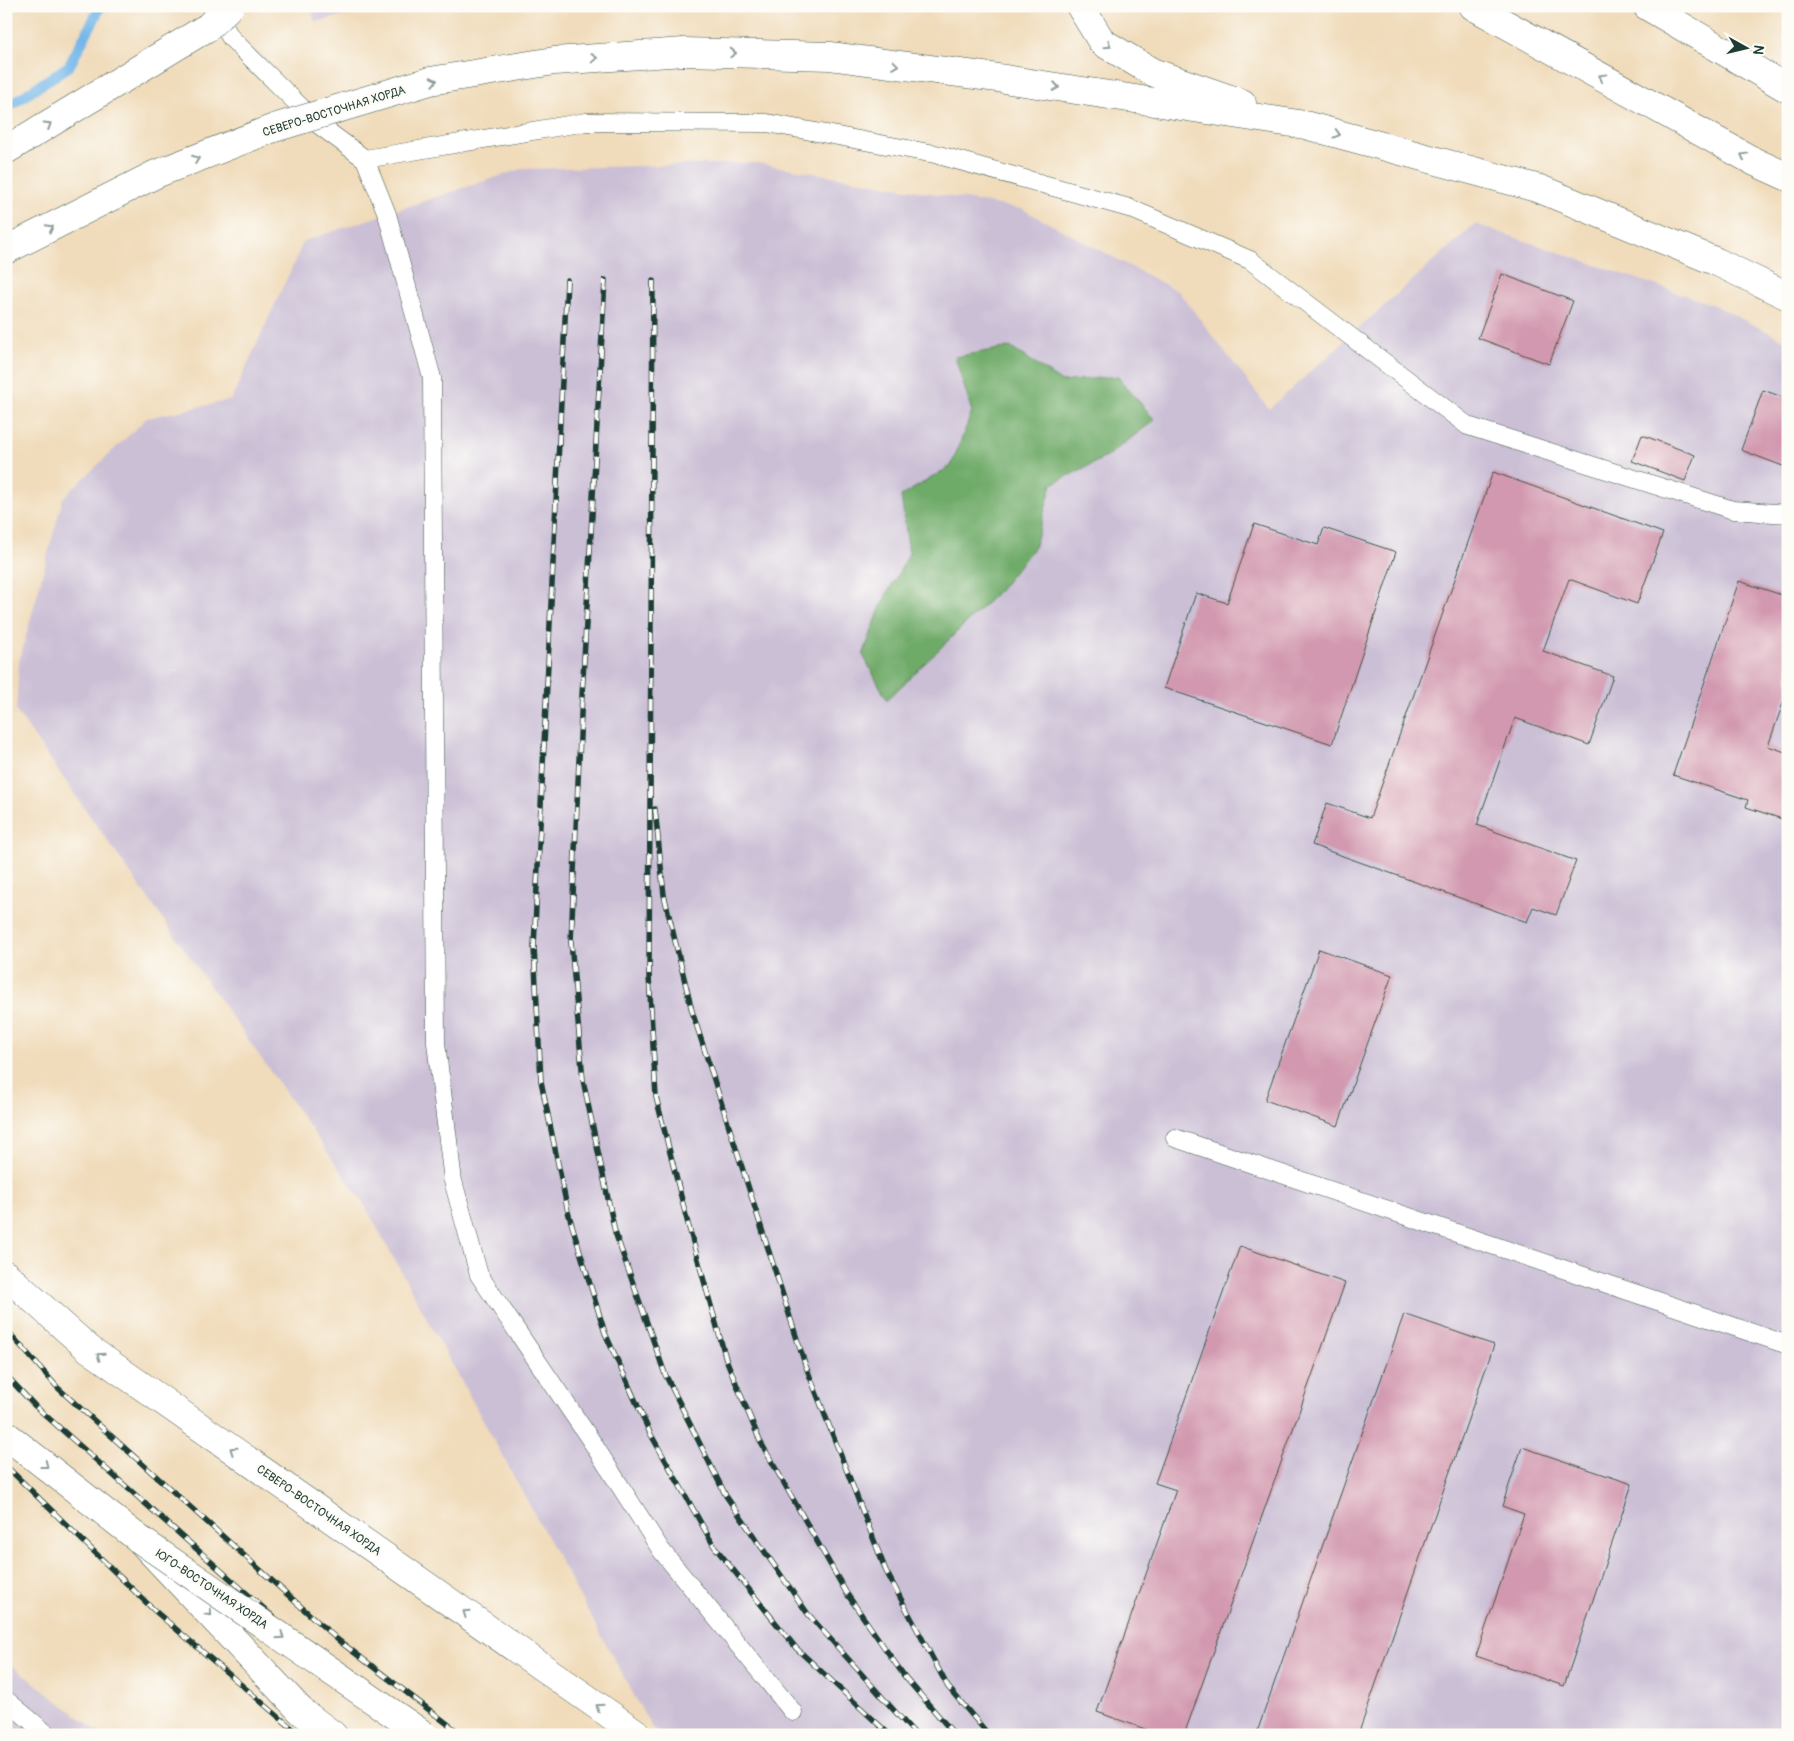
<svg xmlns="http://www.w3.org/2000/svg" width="1794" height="1741" viewBox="0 0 1794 1741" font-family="Pangolin,sans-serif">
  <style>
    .industrial { fill: #cbbfd5 }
    .forest { fill: #6eaa68; stroke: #46744e }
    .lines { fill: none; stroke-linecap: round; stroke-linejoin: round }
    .stream { stroke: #72b6e8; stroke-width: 11 }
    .building { fill: #d298af }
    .service-casing { stroke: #3e5548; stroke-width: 19 }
    .secondary-casing { stroke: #3e5548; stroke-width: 29 }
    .primary-casing { stroke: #3e5548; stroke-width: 29 }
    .service { stroke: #fff; stroke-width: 18 }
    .secondary { stroke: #fff; stroke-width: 28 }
    .primary { stroke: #fff; stroke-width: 28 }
    .rail-casing { stroke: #1f3d34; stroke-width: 5.5 }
    .rail { stroke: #fdfcf7; stroke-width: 4; stroke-dasharray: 11; stroke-linecap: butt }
    .secondary-bridge-casing { stroke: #3e5548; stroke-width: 29; stroke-linecap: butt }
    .primary-bridge-casing { stroke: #3e5548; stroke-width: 29; stroke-linecap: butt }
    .secondary-bridge { stroke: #fff; stroke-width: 28 }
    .primary-bridge { stroke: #fff; stroke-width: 28 }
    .oneway { stroke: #8f9e9a }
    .labels { text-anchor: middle; stroke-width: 5; stroke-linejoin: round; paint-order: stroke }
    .street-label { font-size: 12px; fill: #1f3d34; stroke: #fdfcf7 }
  </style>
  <rect width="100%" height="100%" fill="#fdfcf7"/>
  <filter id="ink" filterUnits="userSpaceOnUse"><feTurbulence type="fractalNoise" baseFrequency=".02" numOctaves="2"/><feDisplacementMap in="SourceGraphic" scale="10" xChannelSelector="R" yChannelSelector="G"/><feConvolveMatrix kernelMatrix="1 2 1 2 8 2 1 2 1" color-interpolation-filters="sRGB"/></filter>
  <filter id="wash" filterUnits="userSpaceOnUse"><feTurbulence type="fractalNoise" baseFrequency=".0096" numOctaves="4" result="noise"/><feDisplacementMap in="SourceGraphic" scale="20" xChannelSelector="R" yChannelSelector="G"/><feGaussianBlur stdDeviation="1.12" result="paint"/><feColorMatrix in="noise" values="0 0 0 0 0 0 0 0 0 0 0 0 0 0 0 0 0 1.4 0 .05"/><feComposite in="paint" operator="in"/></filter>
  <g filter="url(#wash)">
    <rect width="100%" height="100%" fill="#f0dbba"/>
    <path class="industrial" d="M310,6h77l-72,16z
      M757,163l265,46 157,83 90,117 206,-185 239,81 74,37v1393h-1125l-11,-7 -288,-524 -348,-493 3,-49 44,-164 84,-80 84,-18 73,-159 217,-72z
      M6,1661l96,74h-96z"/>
    <path class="forest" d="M1010,347l52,35 55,-6 38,44 -49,37 -54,27 -17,62 -37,46 -111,108 -24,-45 19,-52 27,-49 -8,-58 50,-30 21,-54 -17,-55z"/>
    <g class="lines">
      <path class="stream" d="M6,108l63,-42 32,-60"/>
    </g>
    <g id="blocks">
      <path class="building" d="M1502,274l71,27 -24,63 -71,-26z
        M1763,390l25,9v69l-47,-18z
        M1642,435l53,20 -10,26 -53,-20z
        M1493,472l170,61 -26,71 -68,-25 -26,72 70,25 -24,69 -74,-27 -38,107 99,36 -20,54 -23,-8 -6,15 -215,-77 15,-42 43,15z
        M1254,524l64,21 6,-17 72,24 -64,192 -168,-56 32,-95 31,10z
        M1739,581l49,16v92l-20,57 20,7v68l-42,-14 2,-7 -75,-25z
        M1319,949l73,26 -54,151 -73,-26z
        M1240,1246l105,37 -161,452h-22l-65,-23 79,-222 -21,-7z
        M1404,1314l90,31 -136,390h-102z
        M1522,1447l110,37 -68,202 -88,-30 48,-142 -22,-8z"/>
    </g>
  </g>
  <g filter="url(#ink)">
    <use href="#blocks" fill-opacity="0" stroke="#3e5548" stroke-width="1"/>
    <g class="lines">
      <g class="service-casing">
        <path id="service" d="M214,10l17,28 88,87 46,34 221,-37 181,1 168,31 194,54 121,52 218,166 265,84 55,4
          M365,159l22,55 45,164 4,665 17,138 26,94 111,164 71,111 132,162
          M1175,1138l613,207
          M6,1700l42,35"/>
      </g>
      <g class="secondary-casing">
        <path id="secondary" d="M1080,6l22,36 50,30 90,31
          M1473,6l282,156 33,15
          M1647,6l141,83
          M684,52l146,4 168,22 307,47 235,64 177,73 71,34"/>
      </g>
      <g class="primary-casing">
        <path id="primary" d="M6,150l202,-123
          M6,1275l83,74 550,386
          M6,1435l133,104 162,172 32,24"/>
      </g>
      <use href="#service" class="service"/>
      <use href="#secondary" class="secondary"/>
      <use href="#primary" class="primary"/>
      <g class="rail-casing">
        <path id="rail" d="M567,280l-33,667 7,134 27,131 37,121 45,100 64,113 82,102 94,87
          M605,280l-24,434 -10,228 12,138 32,152 50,142 61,122 82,118 108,121
          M653,281l-4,695 7,121 32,127 38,135 34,82 87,153 58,83 50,58
          M655,809l9,86 28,116 113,353 81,207 62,116 41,48
          M6,1329l52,59 280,252 124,95
          M6,1375l29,31 286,253 92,76
          M6,1466l149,145 145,124"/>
      </g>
      <use href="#rail" class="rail"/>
      <g class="secondary-bridge-casing">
        <path id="secondary-bridge" d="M6,250l150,-76 118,-46 156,-47 124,-20 130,-9"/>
      </g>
      <g class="primary-bridge-casing">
        <path id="primary-bridge" d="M208,27l22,-21
          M139,1539l285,196"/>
      </g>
      <use href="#secondary-bridge" class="secondary-bridge"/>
      <use href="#primary-bridge" class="primary-bridge"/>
    </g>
    <defs><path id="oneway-chevron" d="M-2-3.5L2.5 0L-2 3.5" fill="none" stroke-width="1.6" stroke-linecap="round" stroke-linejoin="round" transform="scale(1.25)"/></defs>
    <g class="oneway">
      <use href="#oneway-chevron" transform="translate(1108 45) rotate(34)"/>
      <use href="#oneway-chevron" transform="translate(733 53) rotate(2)"/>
      <use href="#oneway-chevron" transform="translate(594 58) rotate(-4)"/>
      <use href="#oneway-chevron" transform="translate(895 65) rotate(7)"/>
      <use href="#oneway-chevron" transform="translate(1602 77) rotate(-151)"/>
      <use href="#oneway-chevron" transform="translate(434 81) rotate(-11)"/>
      <use href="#oneway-chevron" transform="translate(1056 87) rotate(9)"/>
      <use href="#oneway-chevron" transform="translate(48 125) rotate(-32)"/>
      <use href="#oneway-chevron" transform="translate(1337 134) rotate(15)"/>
      <use href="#oneway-chevron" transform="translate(1744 156) rotate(-151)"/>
      <use href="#oneway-chevron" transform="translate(196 159) rotate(-21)"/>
      <use href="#oneway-chevron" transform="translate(50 228) rotate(-27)"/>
      <use href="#oneway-chevron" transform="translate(100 1356) rotate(-145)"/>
      <use href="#oneway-chevron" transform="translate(233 1450) rotate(-145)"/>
      <use href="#oneway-chevron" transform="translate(45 1465) rotate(38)"/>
      <use href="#oneway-chevron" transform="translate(209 1613) rotate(47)"/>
      <use href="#oneway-chevron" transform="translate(466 1613) rotate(-145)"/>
      <use href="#oneway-chevron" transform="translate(281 1636) rotate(34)"/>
      <use href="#oneway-chevron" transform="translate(599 1707) rotate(-145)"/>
    </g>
  </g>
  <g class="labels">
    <g class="street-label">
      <text transform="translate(334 111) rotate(-17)" y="4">СЕВЕРО-ВОСТОЧНАЯ ХОРДА</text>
      <text transform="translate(319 1510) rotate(35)" y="4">СЕВЕРО-ВОСТОЧНАЯ ХОРДА</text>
      <text transform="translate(212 1589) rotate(34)" y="4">ЮГО-ВОСТОЧНАЯ ХОРДА</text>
    </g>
  </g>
  <rect width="1794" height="1741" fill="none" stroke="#fdfcf7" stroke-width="25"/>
  <g transform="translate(1746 48) rotate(98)" stroke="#fdfcf7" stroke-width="4" paint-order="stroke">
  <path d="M0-4L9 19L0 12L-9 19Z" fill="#1f3d34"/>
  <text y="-8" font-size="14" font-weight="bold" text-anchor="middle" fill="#1f3d34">N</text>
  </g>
</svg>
